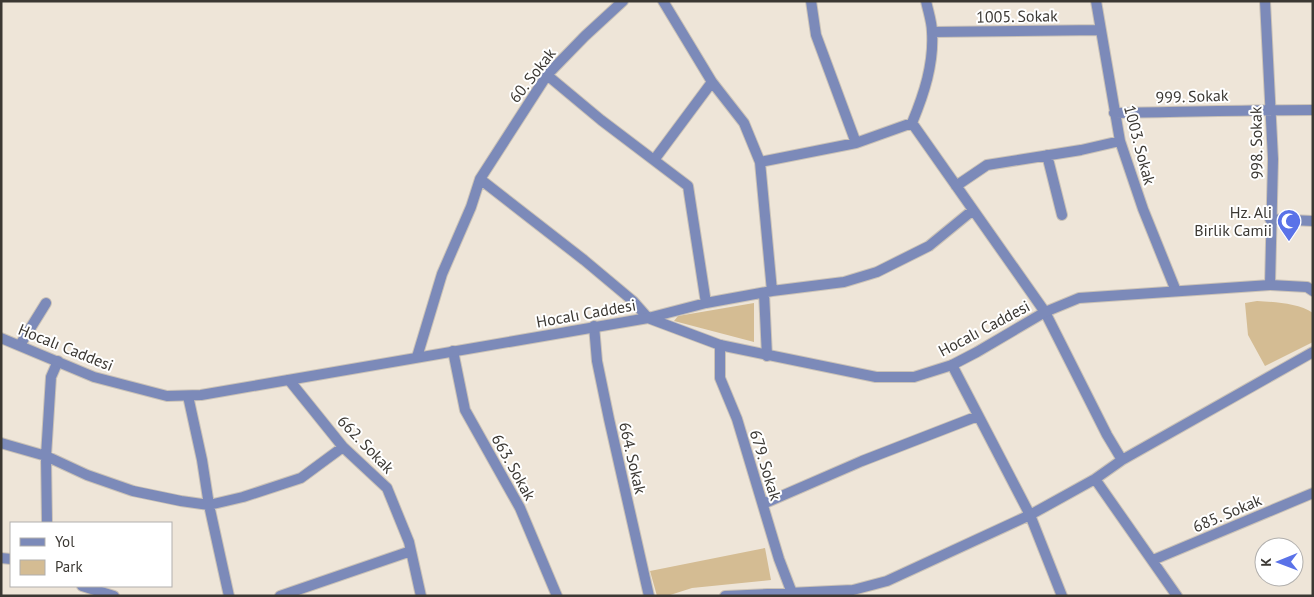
<svg xmlns="http://www.w3.org/2000/svg" width="1314" height="597" viewBox="0 0 1314 597" font-family="'PT Sans',sans-serif">
  <style>
    .green { fill: #d4bc93 }
    .lines { fill: none; stroke-linecap: round; stroke-linejoin: round }
    .minor-casing { stroke: #cac2b7; stroke-width: 12 }
    .tertiary-casing { stroke: #cac2b7; stroke-width: 12 }
    .minor { stroke: #7c8ab9; stroke-width: 10 }
    .tertiary { stroke: #7c8ab9; stroke-width: 10 }
    .labels { text-anchor: middle; stroke-width: 4; stroke-linejoin: round; paint-order: stroke }
    .street-label { font-size: 16px; fill: #3b3833; stroke: #fff }
    .poi-label { font-size: 16px; fill: #3b3833; stroke: #fff; text-anchor: end }
  </style>
  <rect width="100%" height="100%" fill="#eee5d8"/>
  <path class="green" d="M1257,301c18,1 41,2 56,12v29l-48,24 -17,-31 -3,-32z
    M754,303v39l-80,-21 4,-5z
    M765,548l6,32 -79,8 -25,8h-10l-7,-25z"/>
  <g class="lines">
    <g class="minor-casing">
      <path id="minor" d="M663,1l49,81 32,41 16,39 12,129
        M811,1l5,34 40,108
        M1096,1l24,140 23,68 33,82
        M1265,1l8,158 -3,126
        M932,32l169,-2
        M547,75l54,45 87,66 18,117
        M1114,113c66,-1 132,-3 199,-3
        M912,123l133,189 62,123 15,25
        M1047,155l15,60
        M655,161l2,-5 55,-74
        M760,162l96,-19 56,-20c12,-29 22,-59 20,-91 0,-10 -4,-21 -6,-31
        M480,179l104,81 49,41 15,17 58,-15 66,-12 72,-9 33,-10 52,-26 44,-36
        M956,186l31,-21 94,-15 39,-9
        M1270,219l43,2
        M764,293l3,63
        M594,326l3,35 12,58 40,177
        M20,345l26,-42
        M720,345v33l17,41 42,140 13,34
        M453,351l12,59 55,98 37,88
        M417,357l25,-83 29,-67 9,-28 67,-104 38,-39 38,-35
        M952,365l78,150 32,81
        M289,380l54,67 44,41 22,54 12,54
        M188,396l14,64 7,45 20,91
        M1,443l45,13 41,19 46,16 48,10 28,4 34,-8 58,-19 42,-31
        M1095,479l82,117
        M763,504l99,-43 116,-45
        M47,523l-1,-67 5,-79 7,-16
        M1,558l10,1
        M1153,560l160,-67
        M82,586l32,10
        M280,596l131,-45
        M725,596l128,-6 34,-9 143,-66 65,-36 27,-19 191,-108"/>
    </g>
    <g class="tertiary-casing">
      <path id="tertiary" d="M1,338l93,39 73,19 34,-1 447,-77 72,27 156,32h38l38,-12 25,-13 68,-40 34,-14 191,-13 37,2 6,4"/>
    </g>
    <use href="#minor" class="minor"/>
    <use href="#tertiary" class="tertiary"/>
  </g>
  <defs>
    <g id="mosque-pin" transform="scale(1.25)"><path d="M0 17L-7.5 6A9.5 9.5 0 1 1 7.5 6Z" fill="#5a72e8" stroke="#fff"/><path d="M3.5-4.9A6 6 0 1 0 3.5 4.9A5 5 0 1 1 3.5-4.9Z" fill="#fff"/></g>
  </defs>
  <g fill-rule="evenodd">
    <use href="#mosque-pin" x="1289" y="221"/>
  </g>
  <g class="labels">
    <g class="street-label">
      <text transform="translate(1017 16) rotate(-1)" y="6">1005. Sokak</text>
      <text transform="translate(532 75) rotate(-52)" y="6">60. Sokak</text>
      <text transform="translate(1192 96) rotate(-2)" y="6">999. Sokak</text>
      <text transform="translate(1256 143) rotate(-91)" y="6">998. Sokak</text>
      <text transform="translate(1140 145) rotate(75)" y="6">1003. Sokak</text>
      <text transform="translate(586 313) rotate(-10)" y="6">Hocalı Caddesi</text>
      <text transform="translate(984 328) rotate(-28)" y="6">Hocalı Caddesi</text>
      <text transform="translate(66 347) rotate(22)" y="6">Hocalı Caddesi</text>
      <text transform="translate(366 444) rotate(46)" y="6">662. Sokak</text>
      <text transform="translate(633 458) rotate(77)" y="6">664. Sokak</text>
      <text transform="translate(766 465) rotate(73)" y="6">679. Sokak</text>
      <text transform="translate(514 467) rotate(61)" y="6">663. Sokak</text>
      <text transform="translate(1227 513) rotate(-23)" y="6">685. Sokak</text>
    </g>
    <g class="poi-label">
      <text x="1272" y="218">Hz. Ali<tspan x="1272" dy="18">Birlik Camii</tspan></text>
    </g>
  </g>
  <rect width="1314" height="597" fill="none" stroke="#3b3833" stroke-width="5"/>
  <rect x="10" y="522" width="162" height="65" fill="#ffffff" stroke="#b1afad"/>
  <rect x="20" y="538" width="25" height="8" fill="#7c8ab9" stroke="#b1afad"/>
  <text x="55" y="547" font-size="15" fill="#3b3833">Yol</text>
  <rect x="20" y="560" width="25" height="15" fill="#d4bc93" stroke="#b1afad"/>
  <text x="55" y="572" font-size="15" fill="#3b3833">Park</text>
  <g transform="translate(1279 562) rotate(269)"><circle r="24" fill="#ffffff" stroke="#b1afad"/>
  <path d="M0-4L9 19L0 12L-9 19Z" fill="#5a72e8"/>
  <text y="-8" font-size="14" font-weight="bold" text-anchor="middle" fill="#3b3833">K</text>
  </g>
</svg>
